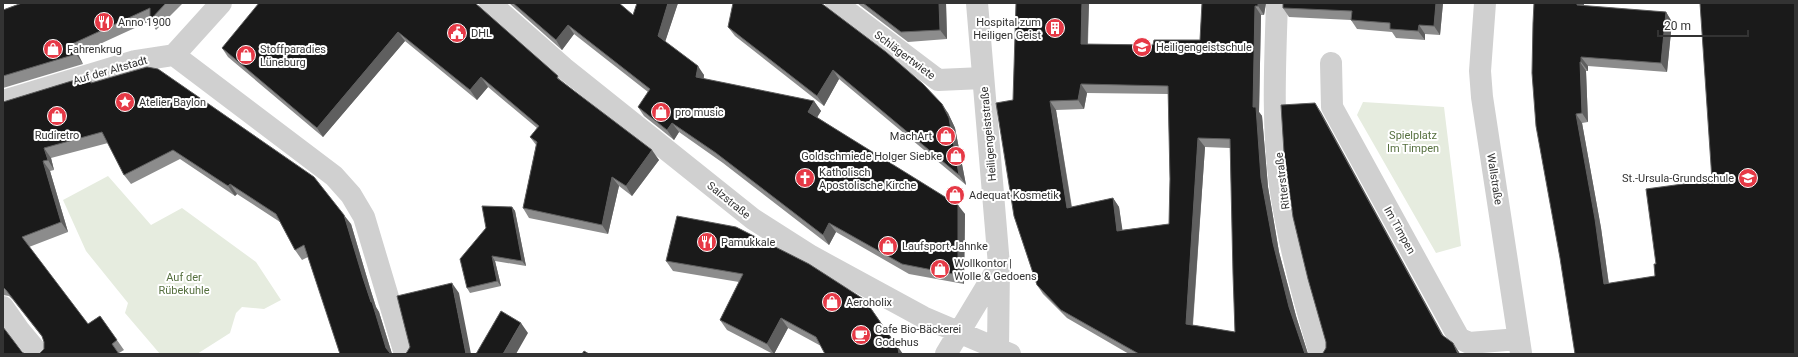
<svg xmlns="http://www.w3.org/2000/svg" width="1798" height="357" viewBox="0 0 1798 357" font-family="Roboto,sans-serif">
  <style>
    .green { fill: #e6ecdf }
    .lines { fill: none; stroke-linecap: round; stroke-linejoin: round }
    .street { stroke: #d0d0d0; stroke-width: 22 }
    .wall { fill: #8c8c8c; fill-rule: evenodd }
    .shaded-wall { fill: #5f5f5f }
    .building { fill: #1a1a1a; stroke: #5f5f5f; fill-rule: evenodd }
    .labels { text-anchor: middle; stroke-width: 4; stroke-linejoin: round; paint-order: stroke }
    .poi-label { font-size: 11px; fill: #333; stroke: #fff; text-anchor: start }
    .street-label { font-size: 11px; fill: #333; stroke: #fff }
    .park-label { font-size: 11px; fill: #56703f; stroke: #fff }
  </style>
  <rect width="100%" height="100%" fill="#fff"/>
  <path class="green" d="M1363,102l81,5 17,139 -25,7 -79,-138z
    M108,176l43,49 31,-17 74,54 25,38 -17,9 -22,-2 -6,6 -6,20 -33,21h-37l-35,-41 3,-10 -42,-52 -23,-51z"/>
  <g class="lines">
    <path class="street" d="M490,3l74,65 189,151 58,37 112,61 87,37
      M836,3l102,77 45,-2
      M977,3l22,262 -1,84
      M1277,3c-2,60 -5,122 3,182 8,58 23,113 40,169
      M1485,3l-5,68 2,26 39,256
      M174,55l160,121 17,19 13,22 41,137
      M1331,63l1,44 127,231 10,5 50,-4
      M3,101l132,-40 39,-6 47,-52
      M3,307l16,23 20,24
      M946,354l53,-88"/>
  </g>
  <path class="wall" d="M22,3h161l-27,27 -6,-9 -72,33 5,10 -80,24v-78z
    M509,3h110l14,12 45,-12 -13,39 39,33v4l110,22 7,10 -4,6 148,97 -1,70 -55,-10 -73,-42 -7,13 -106,-82 -44,-31 -5,8 -30,-24 -6,-9 10,-15 -74,-58 -12,16z
    M857,3h89l1,36 -39,3z
    M1089,3l-1,41 65,1 47,-5 2,-37h64l-2,12h-3l-2,97 3,4 6,71 11,65 17,64 12,38h-179l-62,-36 -24,-24 -6,-9 -24,-185zM1087,93l81,1 2,85 -1,45 -47,6 -3,-23 -6,-9 -41,9 -16,-97 28,-1zM1205,147l25,1 5,184 -42,-7z
    M1283,3h160l-3,32 -15,-1v6l-29,-2 -4,-6 -35,-3 -6,-9 -62,-3 -6,-9z
    M1534,3h50v3l82,6 6,10 -5,50 -79,-6v5h-2l2,51 -6,1 19,105 8,56 46,-8 1,-12 139,90h-220z
    M478,5l84,76 97,79 -27,36 -13,-10 -11,48 -79,-16 -6,-10 13,-63 -6,-8 7,-9 -49,-41 -11,13 -72,-59 -82,96 -95,-80 -6,-9z
    M824,5l124,108 7,15 11,57 -127,-106 -15,27 -89,-70 -7,-9z
    M88,76l4,6 259,142 19,64 6,19 3,5 13,42h-52l-32,-97 -6,3 -7,-10 -15,-28 -43,-28 -2,2 -55,-37 -49,25 -7,-9 -16,-32 -57,15 3,12 -4,1 18,61 -39,15 59,77 12,-8 24,34 -5,3 -75,-4v-7l-1,-4 -30,-38 -4,-4 -6,-1v-193z
    M512,207l3,4 11,55 -31,-5 6,25 -31,7 -3,-5z
    M666,261l143,3 12,82 -33,-18 -14,26h-1l-46,-24 -7,-10 19,-38 -66,-11z"/>
  <path class="shaded-wall" d="M668,3h10l-14,42 -6,-9z
    M939,3h7l1,36 -7,-9z
    M1082,3h7l-2,50 -6,-9z
    M1258,3h8l-2,12 -6,-9z
    M1436,3h7l-3,32 -6,-9z
    M1577,3h7l-1,11 -6,-9z
    M1255,6l6,9 -2,97 3,4 6,71 11,65 17,64 12,38h-3l-16,-47 -16,-64 -12,-65 -8,-71z
    M1666,12l6,10 -5,50 -6,-9z
    M568,25l6,9 -12,16 -6,-10z
    M1419,25l6,9v6l-7,-9z
    M398,32l7,9 -82,96 -6,-9z
    M72,44l6,10 5,10 -7,-10z
    M1581,57l7,9v5l-7,-9z
    M1580,62l6,9 2,51 -6,-9z
    M698,66l6,9 -2,12 -6,-10z
    M833,70l6,9 -15,27 -7,-10z
    M481,77l7,10 -11,13 -7,-10z
    M1081,84l6,9 -3,16 -6,-9z
    M814,101l7,10 -6,10 -7,-9z
    M1050,101l6,9 17,107 -6,-9z
    M1315,103l6,9 127,232 -6,-9z
    M942,104l6,9 7,15 11,57 -7,-10z
    M1576,114l6,9 19,105 9,65 -6,-9z
    M672,123l7,9 -5,8 -7,-10z
    M1198,138l7,9 -13,186 -6,-9z
    M44,148l7,10 3,12 -6,-10z
    M652,150l7,10 -27,36 -6,-10z
    M43,161l7,10 18,61 -7,-10z
    M612,177l7,9 -11,48 -6,-9z
    M230,184l7,10 -2,2 -7,-10z
    M1113,198l6,9 5,33 -7,-9z
    M958,205l7,9 -1,70 -6,-9z
    M512,207l3,4 11,55 -4,-5z
    M344,215l7,9 19,64 6,19 3,5 13,42h-2l-4,-6 -23,-70z
    M829,223l7,9 -7,13 -6,-10z
    M492,256l3,5 6,25 -4,-5z
    M452,283l7,10 12,61h-5z
    M865,300l38,54h-4z
    M781,318l7,10 -14,26 -7,-10z
    M521,323l7,10 -12,21h-13z
    M1453,343l6,9 1,2h-2z"/>
  <path class="building" d="M22,3h144l-16,17v-12l-78,36 4,10 -73,22v-66z
    M259,3h216l83,73 -1,2 95,72 -26,36 -14,-9 -10,48 -79,-17 14,-66 -7,-5 9,-11 -58,-49 -11,13 -72,-58 -81,96 -95,-80z
    M513,3h106l14,12 4,-12h31l-10,33 40,30 -2,11 118,24 -6,11 150,93v70l-56,-11 -73,-41 -6,12 -107,-82 -44,-30 -5,7 -29,-23 12,-18 -82,-64 -12,15z
    M733,3h88l65,49 37,32 19,20 7,14 10,57 -126,-105 -16,26 -89,-69z
    M863,3h76l1,27 -39,2z
    M1016,3h66l-1,41 72,1 1,-5h46l2,-37h56v3h-3l-2,101h3l5,71 12,65 16,64 16,47h-166l-78,-44 -24,-25 -23,-69 -18,-113 17,-3zM1081,84l87,2 2,93 -1,45 -52,7 -4,-33 -46,10 -17,-107 28,-1zM1198,138l32,1 3,135 2,58 -49,-8z
    M1283,3h153l-2,23 -15,-1 -1,6 -28,-2v-6l-39,-3 1,-9 -69,-3z
    M1534,3h43v2l89,7 -5,51 -80,-6v5h-1l2,51 -6,1 19,105 9,65 51,-8 -1,-12h2l-10,-75 66,-9 -12,-177h95v351h-220l-15,-96 -24,-132 -4,-53 1,-50z
    M147,67l11,2 156,108 30,38 19,63 8,24h1l14,46 4,5 1,1h-51l-36,-109 -9,5 -19,-36 -46,-30 -2,2 -55,-36 -49,25 -22,-43 -58,16 4,12 -5,1 18,61 -39,15 66,87 12,-8 17,24 -5,4 7,10h-80l5,-5v-7l-2,-6 -36,-46 -3,-3v-185l85,-26 3,7z
    M1315,103l127,232 11,8 5,11h-136l1,-1 3,-5v-6l-18,-63 -15,-62 -9,-65 -3,-47z
    M482,206l30,1 10,54 -30,-5 5,25 -30,7 -7,-29 26,-31z
    M677,216l59,11 73,37 56,36 33,48 1,6h-74l-9,-17 -35,-19 -14,26 -47,-24 23,-46 -77,-13z
    M452,283l14,71h-61l2,-2 3,-5 -13,-51z
    M501,311l20,12 -18,31h-27z
    M3,327l19,25 3,2h-22z
    M584,351l5,3h-7z"/>
  <defs>
    <g id="restaurant-disc" transform="scale(1)"><circle r="9.5" fill="#e63946" stroke="#fff"/><path d="M-5-6h1v4h1v-4h1v4h1v-4h1v5L-1.5 .5V6h-2V.5L-5-1ZM5-6V6H3V1.5H1.5Q1.5-4 5-6Z" fill="#fff"/></g>
    <g id="building-disc" transform="scale(1)"><circle r="9.5" fill="#e63946" stroke="#fff"/><path d="M-4-6H4V6H1V3H-1V6H-4ZM-2.5-4.3h1.7v1.8h-1.7ZM.8-4.3h1.7v1.8H.8ZM-2.5-1h1.7V.8h-1.7ZM.8-1h1.7V.8H.8Z" fill="#fff"/></g>
    <g id="civic-disc" transform="scale(1)"><circle r="9.5" fill="#e63946" stroke="#fff"/><path d="M-.6-6.5H3V-4.5H.6V-3L4-1V1h2V6H-6V1h2V-1L-.6-3ZM-1.2 2.5V6h2.4V2.5Z" fill="#fff"/></g>
    <g id="school-disc" transform="scale(1)"><circle r="9.5" fill="#e63946" stroke="#fff"/><path d="M0-5L7-2L0 1L-7-2ZM-4 1L0 2.5L4 1V4Q0 6-4 4Z" fill="#fff"/></g>
    <g id="shop-disc" transform="scale(1)"><circle r="9.5" fill="#e63946" stroke="#fff"/><path d="M-5-2.5h2.3a2.7 3.5 0 0 1 5.4 0H5L5.5 6h-11ZM-1.5-2.5h3a1.5 2.3 0 0 0-3 0Z" fill="#fff"/></g>
    <g id="sight-disc" transform="scale(1)"><circle r="9.5" fill="#e63946" stroke="#fff"/><path d="M0-6L1.8-2.2L6-1.7L2.9 1.2L3.7 5.4L0 3.3L-3.7 5.4L-2.9 1.2L-6-1.7L-1.8-2.2Z" fill="#fff"/></g>
    <g id="church-disc" transform="scale(1)"><circle r="9.5" fill="#e63946" stroke="#fff"/><path d="M-1.2-6h2.4v3.5h3.3v2.4h-3.3V6h-2.4V-.1h-3.3v-2.4h3.3Z" fill="#fff"/></g>
    <g id="cafe-disc" transform="scale(1)"><circle r="9.5" fill="#e63946" stroke="#fff"/><path d="M-5.5-4.5H6V0H3Q3 3.5 0 3.5H-2.5Q-5.5 3.5-5.5 0ZM3-3.2v2h1.7v-2ZM-6 4.5H4V6H-6Z" fill="#fff"/></g>
  </defs>
  <g fill-rule="evenodd">
    <use href="#restaurant-disc" x="104" y="22"/>
    <use href="#building-disc" x="1055" y="28"/>
    <use href="#civic-disc" x="457" y="33"/>
    <use href="#school-disc" x="1142" y="47"/>
    <use href="#shop-disc" x="53" y="49"/>
    <use href="#shop-disc" x="246" y="55"/>
    <use href="#sight-disc" x="125" y="102"/>
    <use href="#shop-disc" x="661" y="112"/>
    <use href="#shop-disc" x="57" y="116"/>
    <use href="#shop-disc" x="946" y="136"/>
    <use href="#shop-disc" x="956" y="156"/>
    <use href="#church-disc" x="805" y="178"/>
    <use href="#school-disc" x="1748" y="178"/>
    <use href="#shop-disc" x="955" y="195"/>
    <use href="#restaurant-disc" x="707" y="242"/>
    <use href="#shop-disc" x="888" y="246"/>
    <use href="#shop-disc" x="940" y="269"/>
    <use href="#shop-disc" x="832" y="302"/>
    <use href="#cafe-disc" x="861" y="335"/>
  </g>
  <g class="labels">
    <g class="poi-label">
      <text x="118" y="26">Anno 1900</text>
      <text x="1041" y="26" text-anchor="end">Hospital zum<tspan x="1041" dy="13">Heiligen Geist</tspan></text>
      <text x="471" y="37">DHL</text>
      <text x="1156" y="51">Heiligengeistschule</text>
      <text x="67" y="53">Fahrenkrug</text>
      <text x="260" y="53">Stoffparadies<tspan x="260" dy="13">Lüneburg</tspan></text>
      <text x="139" y="106">Atelier Baylon</text>
      <text x="675" y="116">pro music</text>
      <text x="57" y="139" text-anchor="middle">Rudiretro</text>
      <text x="932" y="140" text-anchor="end">MachArt</text>
      <text x="942" y="160" text-anchor="end">Goldschmiede Holger Siebke</text>
      <text x="819" y="176">Katholisch<tspan x="819" dy="13">Apostolische Kirche</tspan></text>
      <text x="1734" y="182" text-anchor="end">St.-Ursula-Grundschule</text>
      <text x="969" y="199">Adequat Kosmetik</text>
      <text x="721" y="246">Pamukkale</text>
      <text x="902" y="250">Laufsport Jahnke</text>
      <text x="954" y="267">Wollkontor |<tspan x="954" dy="13">Wolle &amp; Gedoens</tspan></text>
      <text x="846" y="306">Aeroholix</text>
      <text x="875" y="333">Cafe Bio-Bäckerei<tspan x="875" dy="13">Godehus</tspan></text>
    </g>
    <g class="street-label">
      <text transform="translate(905 55) rotate(37)" y="4">Schlägertwiete</text>
      <text transform="translate(110 70) rotate(-16)" y="4">Auf der Altstadt</text>
      <text transform="translate(988 134) rotate(-95)" y="4">Heiligengeiststraße</text>
      <text transform="translate(1495 179) rotate(81)" y="4">Wallstraße</text>
      <text transform="translate(1282 181) rotate(-97)" y="4">Ritterstraße</text>
      <text transform="translate(729 200) rotate(39)" y="4">Salzstraße</text>
      <text transform="translate(1400 230) rotate(61)" y="4">Im Timpen</text>
    </g>
    <g class="park-label">
      <text x="1413" y="139">Spielplatz<tspan x="1413" dy="13">Im Timpen</tspan></text>
      <text x="184" y="281">Auf der<tspan x="184" dy="13">Rübekuhle</tspan></text>
    </g>
  </g>
  <rect width="1798" height="357" fill="none" stroke="#333333" stroke-width="8"/>
  <path d="M1658 30v6h90v-6" fill="none" stroke="#333333" stroke-width="2"/>
  <text x="1664" y="30" font-size="12" fill="#333333" stroke="#ffffff" stroke-width="3" paint-order="stroke">20 m</text>
</svg>
